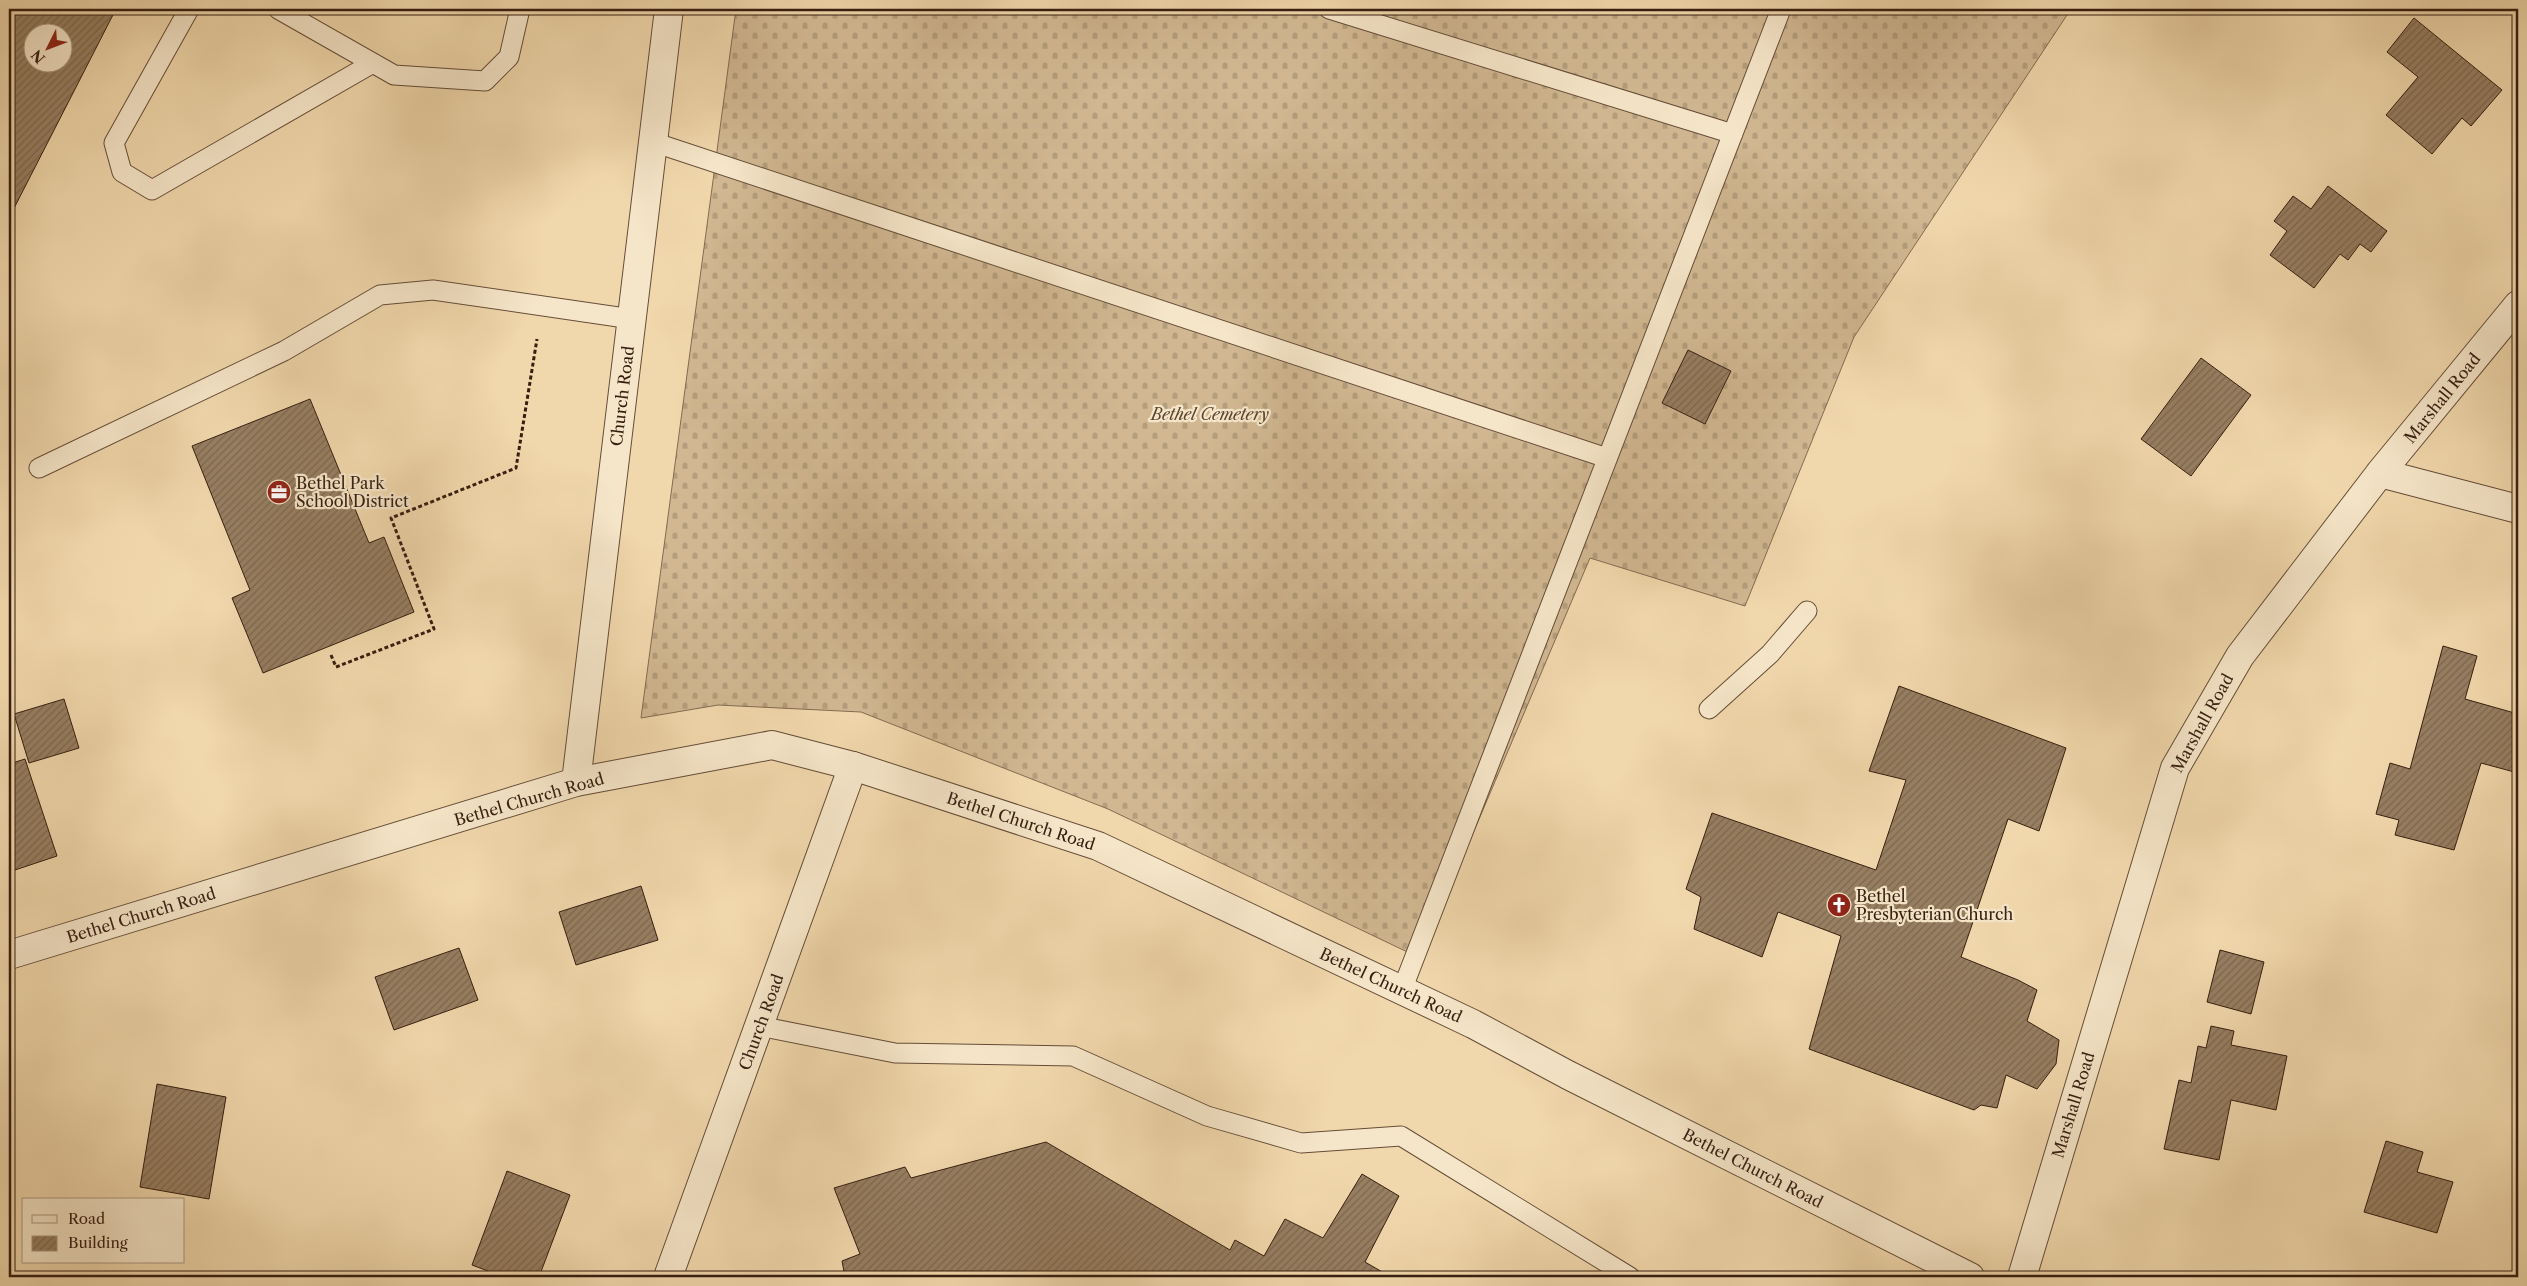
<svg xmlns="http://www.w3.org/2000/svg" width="2527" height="1286" viewBox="0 0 2527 1286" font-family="'Libre Caslon Text',serif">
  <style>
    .cemetery { fill: url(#cemetery-stones); stroke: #846b52 }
    .building { fill: url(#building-hatch); stroke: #361e11; fill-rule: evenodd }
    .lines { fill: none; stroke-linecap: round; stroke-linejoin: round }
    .service-casing { stroke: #654c38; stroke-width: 21 }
    .minor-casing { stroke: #654c38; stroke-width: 30 }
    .tertiary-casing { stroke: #654c38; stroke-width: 30 }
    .path { stroke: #361e11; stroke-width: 3; stroke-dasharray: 4 2.5; stroke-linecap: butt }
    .service { stroke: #f6e6c9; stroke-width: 19 }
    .minor { stroke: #f6e6c9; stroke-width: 28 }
    .tertiary { stroke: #f6e6c9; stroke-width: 28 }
    .labels { text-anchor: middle; stroke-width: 4.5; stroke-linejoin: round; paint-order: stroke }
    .street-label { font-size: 16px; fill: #361e11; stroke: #f6e6c9 }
    .park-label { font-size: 16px; font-style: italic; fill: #5d4431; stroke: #f6e6c9 }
    .poi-label { font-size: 16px; fill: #361e11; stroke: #f6e6c9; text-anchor: start }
  </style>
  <defs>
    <pattern id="cemetery-stones" width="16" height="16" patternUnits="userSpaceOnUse" patternTransform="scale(1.25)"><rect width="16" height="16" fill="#d1b892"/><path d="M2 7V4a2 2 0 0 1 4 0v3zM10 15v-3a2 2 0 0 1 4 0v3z" fill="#b49e7d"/></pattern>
    <pattern id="building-hatch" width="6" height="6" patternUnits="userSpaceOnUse" patternTransform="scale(1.25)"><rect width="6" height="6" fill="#977f62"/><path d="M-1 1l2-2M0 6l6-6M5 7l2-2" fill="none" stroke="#7c674f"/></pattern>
  </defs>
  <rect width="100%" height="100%" fill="#f1d8ac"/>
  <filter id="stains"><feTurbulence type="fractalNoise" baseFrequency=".004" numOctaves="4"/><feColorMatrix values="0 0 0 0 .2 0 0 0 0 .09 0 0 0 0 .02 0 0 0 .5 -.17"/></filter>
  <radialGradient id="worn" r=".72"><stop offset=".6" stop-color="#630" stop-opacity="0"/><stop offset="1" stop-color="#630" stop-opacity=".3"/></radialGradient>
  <path class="cemetery" d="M736,9h1335l-217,328 -109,269 -155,-48 -170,400 -312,-149 -247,-97 -143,-7 -77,13z"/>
  <path class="building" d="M9,9h107l-107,209zM32,32h30v30h-30z
    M2414,18l88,72 -31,36 -9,-8 -30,36 -46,-39 32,-38 -31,-25z
    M2328,186l59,45 -16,21 -11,-8 -12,16 -8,-6 -26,34 -44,-33 17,-24 -13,-10 19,-25 18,13z
    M1688,350l43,21 -26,53 -43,-21z
    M2201,358l50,37 -60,81 -50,-37z
    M310,399l59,144 15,-6 30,75 -151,61 -31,-75 18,-8 -58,-144z
    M2443,646l34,10 -12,43 53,15v59l-37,-10 -27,87 -59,-15 4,-15 -23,-6 14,-51 20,6z
    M1899,686l167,62 -27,83 -31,-12 -47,138 57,23 19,10 -10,31 32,19 -3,24 -19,25 -31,-14 -9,33 -16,-3 -7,5 -165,-61 32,-113 -63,-24 -16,45 -68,-28 7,-32 -15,-8 26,-76 164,57 30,-90 -37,-9z
    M64,699l15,49 -50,15 -15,-49z
    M25,759l32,97 -48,16v-108z
    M641,886l17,54 -82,25 -17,-53z
    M459,948l19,52 -84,30 -19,-53z
    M2220,950l44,12 -13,52 -44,-12z
    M2211,1026l23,5 -3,14 56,11 -11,54 -45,-10 -12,60 -55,-11 15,-69 12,3 7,-37 8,2z
    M157,1084l69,13 -17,102 -69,-12z
    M2386,1141l37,11 -6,20 36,10 -16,51 -73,-21z
    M1046,1142l184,108 5,-10 29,16 21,-37 38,19 39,-64 37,22 -34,66 26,15h-355l-5,-3 -11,3h-175l-3,-16 18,-7 -26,-66 71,-21 6,11z
    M507,1171l63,24 -31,82h-35l-32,-12z"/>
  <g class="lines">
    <g class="service-casing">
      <path id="service" d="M189,9l-75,134 8,29 30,18 221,-127
        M278,9l116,66 91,6 24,-24 11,-48
        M1329,9l404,125
        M653,142l954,316
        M39,468l245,-117 96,-56 53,-5 199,29
        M1709,709l61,-55 37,-43
        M1402,990l379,-981
        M759,1026l136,27 178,3 134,60 94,27 100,-7 229,141"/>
    </g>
    <g class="minor-casing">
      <path id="minor" d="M2380,473l138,36
        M576,782l93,-773
        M668,1277l185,-511
        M2022,1277l153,-509 65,-112 140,-183 138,-168"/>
    </g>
    <g class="tertiary-casing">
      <path id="tertiary" d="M9,955l567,-173 196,-37 81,21 245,80 375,178 95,51 402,202"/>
    </g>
    <path class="path" d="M331,655l5,12 98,-38 -43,-111 125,-50 21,-129"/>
    <use href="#service" class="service"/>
    <use href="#minor" class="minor"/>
    <use href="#tertiary" class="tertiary"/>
  </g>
  <defs>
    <g id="office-disc" transform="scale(1.25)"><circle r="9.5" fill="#8f2418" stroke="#f6e6c9"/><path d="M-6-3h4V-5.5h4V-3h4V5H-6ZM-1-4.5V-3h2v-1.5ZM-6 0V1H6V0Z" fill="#fff"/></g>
    <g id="church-disc" transform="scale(1.25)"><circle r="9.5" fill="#8f2418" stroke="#f6e6c9"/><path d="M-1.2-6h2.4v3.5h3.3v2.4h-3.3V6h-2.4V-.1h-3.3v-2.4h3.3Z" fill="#fff"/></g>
  </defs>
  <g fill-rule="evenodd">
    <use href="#office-disc" x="279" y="492"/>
    <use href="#church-disc" x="1839" y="905"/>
  </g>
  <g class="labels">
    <g class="street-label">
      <text transform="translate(622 396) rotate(-83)" y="6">Church Road</text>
      <text transform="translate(2442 398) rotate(-51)" y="6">Marshall Road</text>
      <text transform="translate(2202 723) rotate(-61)" y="6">Marshall Road</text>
      <text transform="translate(529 799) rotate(-16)" y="6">Bethel Church Road</text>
      <text transform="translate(1021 821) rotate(18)" y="6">Bethel Church Road</text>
      <text transform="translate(141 915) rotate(-17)" y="6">Bethel Church Road</text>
      <text transform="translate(1391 985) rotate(25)" y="6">Bethel Church Road</text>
      <text transform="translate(761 1022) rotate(-70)" y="6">Church Road</text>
      <text transform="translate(2073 1105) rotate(-73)" y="6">Marshall Road</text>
      <text transform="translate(1753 1168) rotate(27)" y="6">Bethel Church Road</text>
    </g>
    <g class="park-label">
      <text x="1210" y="420">Bethel Cemetery</text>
    </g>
    <g class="poi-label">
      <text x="296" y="489">Bethel Park<tspan x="296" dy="18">School District</tspan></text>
      <text x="1856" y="902">Bethel<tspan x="1856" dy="18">Presbyterian Church</tspan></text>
    </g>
  </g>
  <rect width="2527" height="1286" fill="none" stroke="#f1d8ac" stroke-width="30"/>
  <rect x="10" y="10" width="2507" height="1266" fill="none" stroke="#361e11" stroke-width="2.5"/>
  <rect x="15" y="15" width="2497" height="1256" fill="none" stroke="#361e11"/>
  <rect x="22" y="1198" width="162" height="65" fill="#f6e6c9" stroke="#a9967f"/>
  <rect x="32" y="1215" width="25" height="8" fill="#f6e6c9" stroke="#a9967f"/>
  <text x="68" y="1224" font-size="15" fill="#361e11">Road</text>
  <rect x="32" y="1236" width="25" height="15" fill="url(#building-hatch)" stroke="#a9967f"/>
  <text x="68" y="1248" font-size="15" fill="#361e11">Building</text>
  <g transform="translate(48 48) rotate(228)"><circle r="24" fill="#f6e6c9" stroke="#a9967f"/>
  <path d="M0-4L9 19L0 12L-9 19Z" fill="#8f2418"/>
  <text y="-8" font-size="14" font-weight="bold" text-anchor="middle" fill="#361e11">N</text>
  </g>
  <rect width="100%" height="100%" filter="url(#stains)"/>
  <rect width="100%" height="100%" fill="url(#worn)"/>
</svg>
